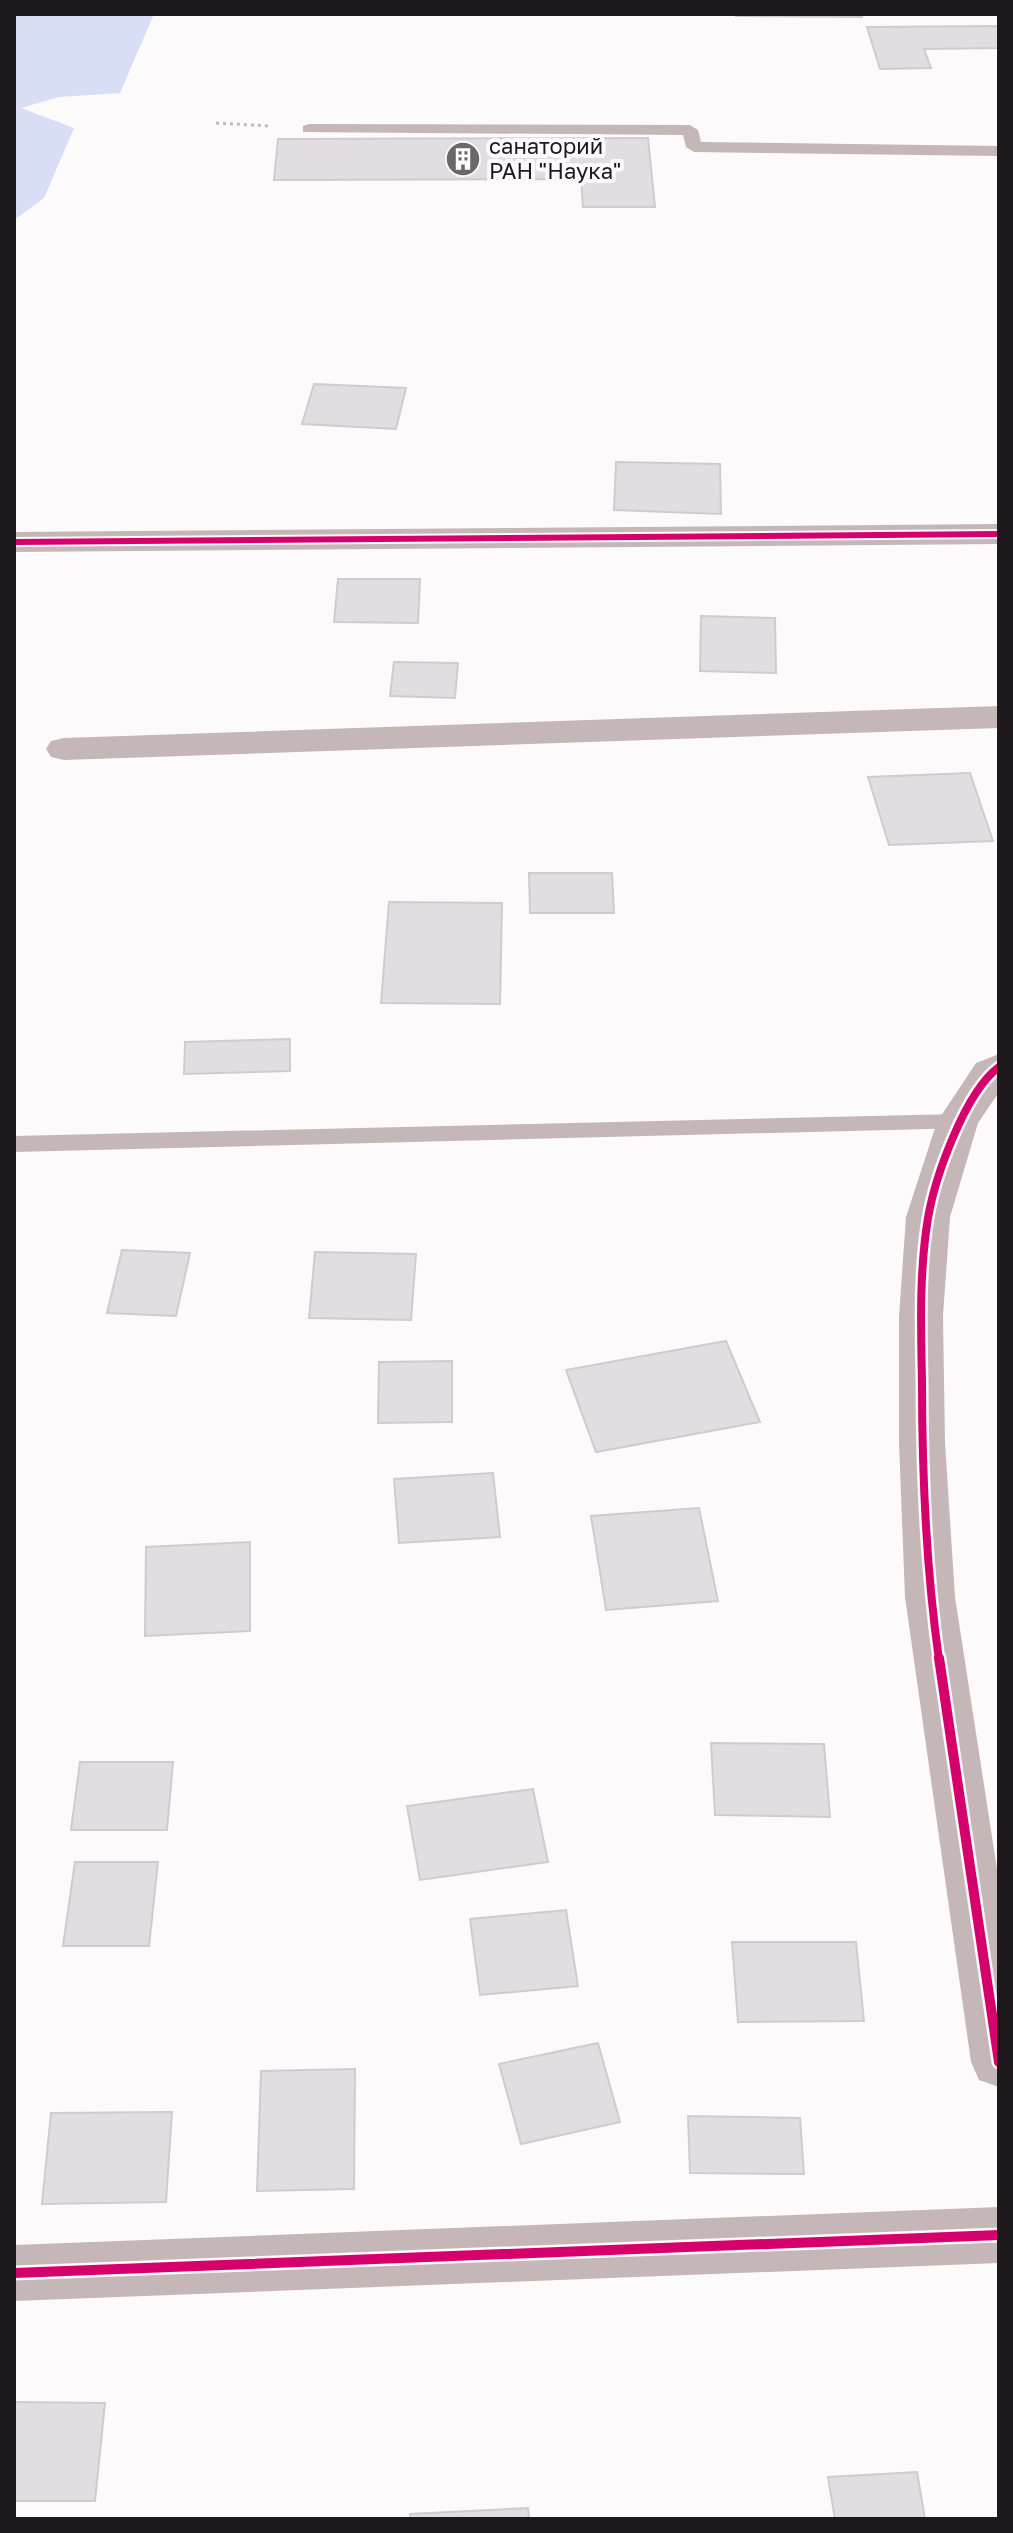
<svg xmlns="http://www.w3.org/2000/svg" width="1013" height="2533" viewBox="0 0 1013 2533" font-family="'Golos Text',sans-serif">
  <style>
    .water { fill: #d9def7 }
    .building { fill: #e0dee1; stroke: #cfcccf; stroke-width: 2 }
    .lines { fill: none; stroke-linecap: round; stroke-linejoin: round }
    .path { stroke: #c1b9ba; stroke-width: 3; stroke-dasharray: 3 4; stroke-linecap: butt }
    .service { fill: #c5b7b8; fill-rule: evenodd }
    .minor { fill: #c5b7b8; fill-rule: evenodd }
    .cycleway-far2-casing { stroke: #fef9fc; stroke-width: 10 }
    .cycleway-far1-casing { stroke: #fef9fc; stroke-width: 13 }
    .cycleway-casing { stroke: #fef9fc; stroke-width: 15 }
    .cycleway-far2 { stroke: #d6006c; stroke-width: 6 }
    .cycleway-far1 { stroke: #d6006c; stroke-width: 8 }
    .cycleway { stroke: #d6006c; stroke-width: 10 }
    .labels { text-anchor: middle; stroke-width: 8; stroke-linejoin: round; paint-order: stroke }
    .far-poi-label { font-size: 22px; fill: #1c181b; stroke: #fef9fc; text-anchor: start }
  </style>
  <rect width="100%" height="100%" fill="#fdfafc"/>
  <path class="water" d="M14,14h140l-34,79 -61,4 -38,11 53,20 -30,70 -30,22z"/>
  <path class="building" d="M736,14h125l1,3 -126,-1z
    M999,26v22l-75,1 7,19 -51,1 -13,-42z
    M648,138l7,69h-72l-2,-28 -307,1 4,-41z
    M314,384l92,4 -10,41 -94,-5z
    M616,462l104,2 1,50 -107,-4z
    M338,579h82l-2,44 -84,-1z
    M701,616l74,2 1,55 -76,-2z
    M394,662l64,1 -3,35 -65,-2z
    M970,773l23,68 -104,4 -21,-68z
    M529,873h83l2,40h-84z
    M389,902l113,1 -2,101 -119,-1z
    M290,1039v32l-106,3 1,-32z
    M122,1250l68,3 -14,63 -69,-3z
    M315,1252l101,2 -5,66 -102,-2z
    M726,1341l34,81 -164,30 -30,-82z
    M452,1361v61l-74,1 1,-61z
    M493,1473l7,64 -101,6 -5,-64z
    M699,1508l19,93 -112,9 -15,-94z
    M250,1542v89l-105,5 1,-89z
    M711,1743l113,1 6,73 -115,-2z
    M80,1762h93l-6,68h-96z
    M533,1789l15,73 -128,18 -13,-74z
    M75,1862h83l-9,84h-86z
    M566,1910l12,76 -98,9 -10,-76z
    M732,1942h124l8,79 -126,1z
    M598,2043l22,79 -99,22 -22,-80z
    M355,2069l-1,120 -97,2 4,-120z
    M172,2112l-6,90 -124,2 9,-91z
    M688,2116l112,2 4,56 -114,-1z
    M14,2402l91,1 -10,98h-81z
    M917,2472l8,47h-90l-7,-42z
    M528,2508l1,11h-119v-5z"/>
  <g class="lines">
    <path class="path" d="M216,123l54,3"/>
    <path class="service" d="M309,124l381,1 8,5 3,12 298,4v10l-305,-4 -8,-5 -3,-12 -380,-3v-6z
      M958,1114l9,2 3,6 -3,6 -953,24v-16z"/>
    <path class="minor" d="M999,524v20l-985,8v-20z
      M999,706v22l-935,32 -13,-3 -5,-8 5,-8 13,-3z
      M999,1054v38l-21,31 -28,94 -7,99 2,127 10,154 44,285v205l-20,-7 -8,-18 -66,-465 -6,-154v-127l7,-99 31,-95 39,-59z
      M999,2207v56l-985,38v-56z"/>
    <g class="cycleway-far2-casing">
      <path id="cycleway-far2" d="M14,542l985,-8"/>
    </g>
    <g class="cycleway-far1-casing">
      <path id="cycleway-far1" d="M939,1660c-13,-92 -17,-185 -17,-278 -1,-54 -3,-110 6,-164 7,-41 37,-126 71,-151"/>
    </g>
    <g class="cycleway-casing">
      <path id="cycleway" d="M939,1658l60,404
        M14,2273l985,-38"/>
    </g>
    <use href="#cycleway-far2" class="cycleway-far2"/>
    <use href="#cycleway-far1" class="cycleway-far1"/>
    <use href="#cycleway" class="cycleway"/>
  </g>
  <defs>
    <g id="building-disc" transform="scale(1.8)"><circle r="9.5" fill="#6b676a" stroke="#fef9fc"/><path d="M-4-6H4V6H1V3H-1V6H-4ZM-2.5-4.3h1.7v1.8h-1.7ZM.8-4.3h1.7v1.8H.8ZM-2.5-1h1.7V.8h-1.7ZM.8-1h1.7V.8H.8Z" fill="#fff"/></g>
  </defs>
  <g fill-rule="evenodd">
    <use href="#building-disc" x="463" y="159"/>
  </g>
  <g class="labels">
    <g class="far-poi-label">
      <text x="489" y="154">санаторий<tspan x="489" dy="25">РАН "Наука"</tspan></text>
    </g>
  </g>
  <rect width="1013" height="2533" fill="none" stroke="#1c181b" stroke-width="32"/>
</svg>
